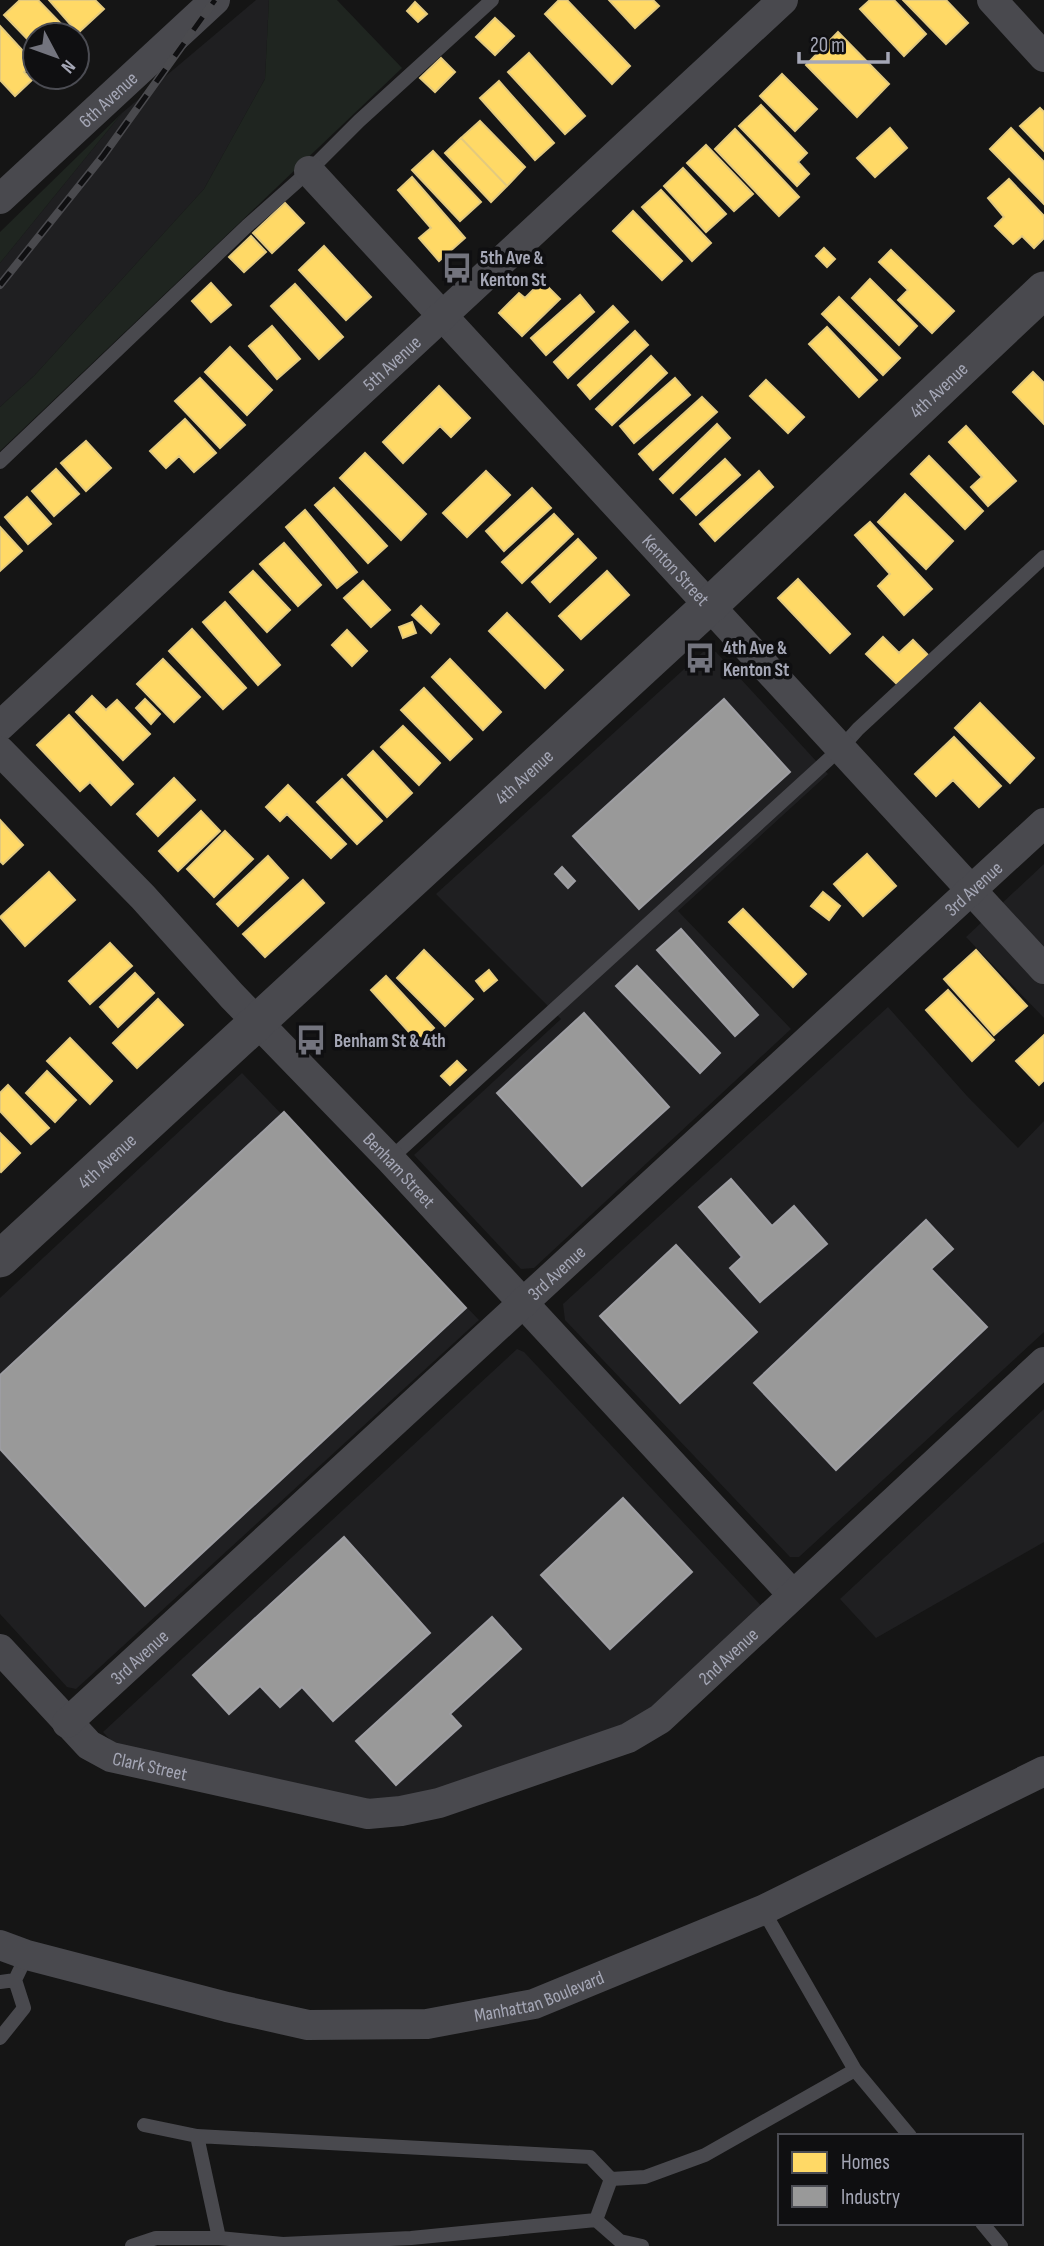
<svg xmlns="http://www.w3.org/2000/svg" width="1044" height="2246" viewBox="0 0 1044 2246" font-family="'Sofia Sans Condensed',sans-serif">
  <style>
    .built { fill: #1f1f21 }
    .green { fill: #1f2520 }
    .homes { fill: #ffd966; stroke: #e4ca7e; stroke-width: 2 }
    .industry { fill: #999; stroke: #9d9da2; stroke-width: 2 }
    .lines { fill: none; stroke-linecap: round; stroke-linejoin: round }
    .service { stroke: #49494e; stroke-width: 14 }
    .minor { stroke: #49494e; stroke-width: 30 }
    .tertiary { stroke: #49494e; stroke-width: 37 }
    .rail-casing { stroke: #4a4a4e; stroke-width: 8 }
    .rail { stroke: #0f0f11; stroke-width: 5; stroke-dasharray: 16; stroke-linecap: butt }
    .labels { text-anchor: middle; stroke-width: 7; stroke-linejoin: round; paint-order: stroke }
    .street-label { font-size: 19px; fill: #a5a7b6; stroke: #0f0f11 }
    .poi-label { font-size: 19px; font-weight: bold; fill: #a5a7b6; stroke: #0f0f11; text-anchor: start }
  </style>
  <rect width="100%" height="100%" fill="#151515"/>
  <path class="built" d="M256,0h13l-4,79 -61,110 -170,187 -34,31v-144l122,-150z
    M703,652h13l112,122 -150,137 113,118 -257,239 -13,1 -107,-114 147,-136 -125,-125z
    M1044,864v154l-78,-81z
    M888,1007l79,89 51,52 26,-27v211l-245,225h-9l-225,-237 -2,-16z
    M242,1073l237,247 -403,369 -9,-2 -67,-73v-316z
    M517,1349l7,3 242,259 -106,94 -48,27 -109,42 -131,29 -256,-57 -13,-14z
    M1044,1409v133l-168,96 -36,-39z"/>
  <path class="green" d="M269,0h68l65,68 -402,383v-44l34,-31 170,-187 61,-110z
    M122,113l-122,150v-31z"/>
  <path class="homes" d="M20,0h18l31,32 -3,3h-31v12l-31,-32z
    M49,0h46l9,9 -26,24z
    M559,0h8l63,66 -18,18 -67,-70z
    M609,0h44l6,6 -24,22z
    M870,0h24l32,34 -22,22 -44,-47z
    M903,0h43l22,23 -22,21z
    M415,2l12,12 -9,8 -11,-11z
    M495,18l19,18 -19,19 -19,-18z
    M0,26l34,37 -10,9 8,8 -17,16 -15,-16z
    M838,32l51,52 -32,33 -51,-52z
    M529,53l56,63 -20,18 -57,-62z
    M441,58l14,14 -20,20 -15,-14z
    M782,74l35,35 -22,22 -35,-35z
    M499,81l55,62 -19,17 -55,-62z
    M761,105l46,48 -9,9 11,12 -12,12 -58,-60z
    M1040,108l4,4v39l-24,-25z
    M480,121l45,46 -18,19 -46,-48z
    M890,128l17,20 -32,29 -18,-19z
    M1011,128l33,34v42l-54,-55z
    M735,129l64,68 -20,19 -64,-67z
    M461,138l46,48 -16,16 -46,-49z
    M706,145l47,49 -19,17 -47,-48z
    M433,151l48,51 -21,19 -48,-51z
    M683,168l43,46 -20,18 -42,-46z
    M412,177l53,61 -26,23 -20,-23 12,-10 -33,-38z
    M1009,179l35,37v22l-10,10 -12,-12 -9,8 -18,-18 9,-9 -16,-19z
    M661,190l50,53 -19,18 -50,-54z
    M285,203l19,20 -32,30 -19,-20z
    M633,211l49,50 -20,19 -49,-49z
    M251,236l15,16 -22,20 -15,-15z
    M324,246l47,51 -25,23 -47,-50z
    M824,248l11,11 -8,8 -11,-11z
    M891,250l63,61 -22,22 -34,-33 10,-10 -29,-28z
    M870,279l47,47 -18,19 -47,-47z
    M542,281l18,18 -38,37 -23,-23 20,-20 6,5z
    M211,283l20,22 -20,17 -19,-21z
    M295,284l48,53 -24,22 -48,-53z
    M580,295l14,17 -48,43 -15,-17z
    M839,297l61,61 -17,17 -61,-61z
    M613,306l15,16 -60,56 -14,-16z
    M272,326l28,33 -23,20 -28,-33z
    M827,327l50,53 -18,17 -50,-53z
    M635,331l13,14 -58,54 -12,-14z
    M230,347l42,43 -25,25 -42,-43z
    M651,356l16,17 -55,52 -16,-16z
    M1033,372l11,11v41l-31,-32z
    M200,378l45,47 -25,23 -45,-47z
    M675,378l15,17 -56,48 -14,-17z
    M766,380l38,37 -16,16 -38,-37z
    M439,386l31,32 -19,19 -11,-11 -37,37 -20,-21z
    M702,397l15,15 -64,58 -14,-16z
    M185,419l31,34 -22,19 -15,-16 -13,12 -16,-17z
    M717,424l13,14 -57,55 -13,-14z
    M966,426l50,55 -28,25 -17,-19 11,-10 -33,-35z
    M86,441l25,27 -25,23 -25,-28z
    M365,453l61,61 -25,26 -61,-62z
    M929,456l54,55 -18,18 -54,-55z
    M725,459l15,16 -44,40 -15,-16z
    M56,469l23,25 -25,22 -22,-25z
    M486,471l24,24 -43,42 -24,-24z
    M759,471l14,16 -58,54 -15,-17z
    M334,488l53,58 -19,17 -53,-58z
    M532,488l19,20 -47,43 -18,-20z
    M905,494l48,47 -27,28 -48,-47z
    M27,497l24,27 -23,20 -23,-27z
    M305,510l52,62 -20,16 -51,-61z
    M554,514l19,20 -51,49 -20,-21z
    M870,522l62,67 -28,26 -26,-29 12,-12 -35,-39z
    M0,527l22,24 -22,20z
    M578,539l18,19 -46,44 -18,-20z
    M284,543l37,42 -23,21 -38,-42z
    M253,571l37,39 -23,22 -37,-40z
    M607,571l22,24 -48,44 -22,-23z
    M798,579l52,55 -20,19 -52,-55z
    M363,581l27,29 -19,17 -27,-29z
    M225,602l55,63 -22,20 -55,-63z
    M421,606l18,18 -8,9 -19,-18z
    M507,613l56,57 -18,18 -56,-57z
    M412,622l4,11 -13,5 -4,-11z
    M192,629l54,59 -23,21 -54,-58z
    M347,630l20,21 -15,15 -20,-21z
    M883,637l16,16 14,-13 16,16 -30,30 -33,-32z
    M163,659l37,38 -26,25 -37,-38z
    M450,659l51,53 -18,18 -51,-53z
    M424,688l48,51 -22,21 -49,-50z
    M92,696l14,14 11,-10 33,34 -27,26 -47,-48z
    M145,699l15,15 -9,10 -15,-16z
    M980,703l54,55 -24,25 -55,-55z
    M69,715l64,69 -22,21 -21,-23 -10,9 -43,-46z
    M403,726l37,37 -21,22 -38,-38z
    M954,737l47,49 -22,21 -26,-27 -17,16 -21,-22z
    M373,751l39,42 -25,24 -39,-42z
    M174,778l21,22 -37,36 -21,-22z
    M342,779l40,42 -25,23 -40,-42z
    M288,785l58,59 -15,14 -44,-44 -7,7 -14,-14z
    M201,811l19,20 -42,40 -19,-20z
    M0,820l23,25 -20,19 -3,-3z
    M225,831l28,28 -39,38 -27,-28z
    M867,854l29,32 -33,30 -29,-32z
    M268,856l20,22 -50,48 -21,-22z
    M49,872l26,28 -50,46 -25,-29z
    M303,880l21,23 -59,54 -22,-23z
    M823,892l17,14 -11,14 -18,-14z
    M743,909l63,65 -13,13 -64,-65z
    M110,943l22,23 -42,38 -21,-23z
    M424,950l49,49 -28,27 -48,-48z
    M976,950l51,56 -33,29 -50,-56z
    M489,970l8,10 -13,11 -8,-10z
    M135,973l19,20 -36,34 -18,-20z
    M386,976l48,52 -16,14 -47,-52z
    M948,990l46,50 -22,21 -46,-51z
    M158,999l25,26 -46,43 -24,-25z
    M1044,1035v45l-5,5 -23,-24z
    M70,1038l42,43 -22,23 -43,-43z
    M457,1061l9,9 -16,15 -9,-9z
    M47,1071l29,29 -21,22 -29,-29z
    M8,1085l41,43 -18,16 -31,-33v-18z
    M0,1133l20,20 -19,19 -1,-1z"/>
  <path class="industry" d="M724,699l66,73 -151,137 -66,-73z
    M562,867l13,14 -7,7 -13,-14z
    M681,929l77,86 -23,21 -78,-86z
    M637,966l83,87 -20,20 -84,-87z
    M584,1013l85,94 -87,79 -85,-93z
    M284,1112l182,196 -321,298 -145,-157v-74z
    M731,1179l41,47 22,-20 33,38 -67,58 -30,-34 12,-11 -43,-50z
    M926,1220l27,29 -22,20 56,58 -151,143 -82,-87z
    M676,1245l81,87 -77,71 -80,-87z
    M623,1498l69,74 -82,77 -69,-74z
    M344,1537l86,96 -97,88 -31,-34 -22,20 -20,-21 -31,28 -36,-39z
    M492,1617l29,32 -71,65 11,12 -65,59 -40,-44z"/>
  <g class="lines">
    <path class="service" d="M0,462l247,-236 62,-55 50,-50 133,-121
      M390,1159l451,-411 17,-19 186,-172
      M763,1910l92,160 55,66
      M0,1982l15,-2
      M0,2038l24,-30 -9,-28 12,-25
      M144,2125l53,11 393,21 21,22 -15,41 24,21 22,5
      M197,2136l22,102
      M611,2179l34,-2 60,-22 150,-85
      M982,2223l19,23
      M132,2246l24,-8h63l64,6 128,-6 185,-18"/>
    <g class="minor">
      <path d="M992,0l52,57"/>
      <path id="s1" d="M309,171l735,798"/>
      <path id="s2" d="M0,199l215,-199"/>
      <path id="s3" d="M0,726l783,-726"/>
      <path id="s4" d="M0,751l143,146 89,99 158,163 403,436"/>
      <path id="s5" d="M0,1649l89,96 22,12 257,57 33,-3 38,-8 189,-65 32,-19 384,-357"/>
      <path id="s6" d="M67,1723l977,-900"/>
      <path id="s7" d="M0,1945l27,10 200,52 81,18 119,-1 107,-20 229,-94 281,-139"/>
    </g>
    <path class="tertiary" id="s8" d="M0,1259l709,-653 335,-316"/>
    <g class="rail-casing">
      <path id="rail" d="M0,285l103,-129 112,-156"/>
    </g>
    <use href="#rail" class="rail"/>
  </g>
  <defs>
    <g id="bus-bare" transform="scale(2.415)"><path d="M-5-6H5V4H4V6H2V4H-2V6H-4V4H-5ZM-3.5-4V0h7V-4ZM-3.5 1.2v1.5H-2V1.2ZM2 1.2v1.5H3.5V1.2Z" fill="#73747e" stroke="#0f0f11" stroke-width="2.5" paint-order="stroke"/></g>
  </defs>
  <g fill-rule="evenodd">
    <use href="#bus-bare" x="457" y="268"/>
    <use href="#bus-bare" x="700" y="658"/>
    <use href="#bus-bare" x="311" y="1040"/>
  </g>
  <g class="labels">
    <g class="street-label">
      <text dy="7" stroke="none"><textPath href="#s2" startOffset="147">6th Avenue</textPath></text>
      <text dy="7" stroke="none"><textPath href="#s3" startOffset="534">5th Avenue</textPath></text>
      <text dy="7" stroke="none"><textPath href="#s8" startOffset="1279">4th Avenue</textPath></text>
      <text dy="7" stroke="none"><textPath href="#s1" startOffset="542">Kenton Street</textPath></text>
      <text dy="7" stroke="none"><textPath href="#s8" startOffset="712">4th Avenue</textPath></text>
      <text dy="7" stroke="none"><textPath href="#s6" startOffset="1232">3rd Avenue</textPath></text>
      <text dy="7" stroke="none"><textPath href="#s8" startOffset="145">4th Avenue</textPath></text>
      <text dy="7" stroke="none"><textPath href="#s4" startOffset="579">Benham Street</textPath></text>
      <text dy="7" stroke="none"><textPath href="#s6" startOffset="665">3rd Avenue</textPath></text>
      <text dy="7" stroke="none"><textPath href="#s5" startOffset="821">2nd Avenue</textPath></text>
      <text dy="7" stroke="none"><textPath href="#s6" startOffset="98">3rd Avenue</textPath></text>
      <text dy="7" stroke="none"><textPath href="#s5" startOffset="196">Clark Street</textPath></text>
      <text dy="7" stroke="none"><textPath href="#s7" startOffset="553">Manhattan Boulevard</textPath></text>
    </g>
    <g class="poi-label">
      <text x="480" y="264">5th Ave &amp;<tspan x="480" dy="22">Kenton St</tspan></text>
      <text x="723" y="654">4th Ave &amp;<tspan x="723" dy="22">Kenton St</tspan></text>
      <text x="334" y="1047">Benham St &amp; 4th</text>
    </g>
  </g>
  <rect x="778" y="2134" width="245" height="91" fill="#0f0f11" stroke="#4b4c53" stroke-width="2"/>
  <rect x="792" y="2152" width="35" height="21" fill="#ffd966" stroke="#4b4c53" stroke-width="2"/>
  <text x="841" y="2169" font-size="21" fill="#a5a7b6">Homes</text>
  <rect x="792" y="2186" width="35" height="21" fill="#999999" stroke="#4b4c53" stroke-width="2"/>
  <text x="841" y="2204" font-size="21" fill="#a5a7b6">Industry</text>
  <g transform="translate(56 56) rotate(131)"><circle r="33" fill="#0f0f11" stroke="#4b4c53" stroke-width="2"/>
  <path d="M0-5L12 26L0 18L-12 26Z" fill="#73747e"/>
  <text y="-10" font-size="19" font-weight="bold" text-anchor="middle" fill="#a5a7b6">N</text>
  </g>
  <path d="M799 52v10h89v-10" fill="none" stroke="#a5a7b6" stroke-width="3.5"/>
  <text x="810" y="52" font-size="21" fill="#a5a7b6" stroke="#0f0f11" stroke-width="5" paint-order="stroke">20 m</text>
</svg>
